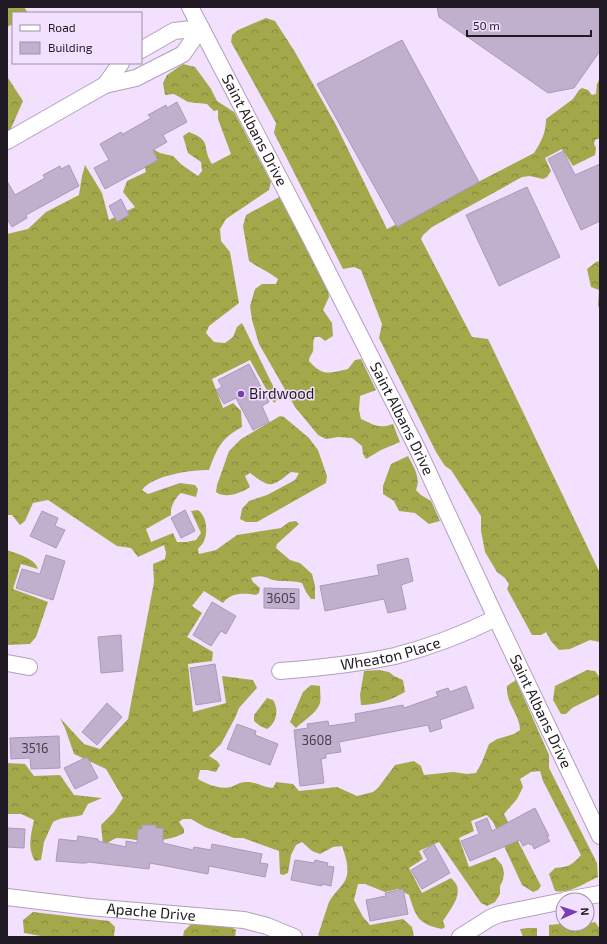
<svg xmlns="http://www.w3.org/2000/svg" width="607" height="944" viewBox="0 0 607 944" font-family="'Exo 2',sans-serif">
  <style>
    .forest { fill: url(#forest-crowns) }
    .building { fill: #c1b0cd; stroke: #aa9ab6 }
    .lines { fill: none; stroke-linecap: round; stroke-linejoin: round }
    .minor-casing { stroke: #b1a0bc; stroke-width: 18 }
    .minor { stroke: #fff; stroke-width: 16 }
    .poi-dot { fill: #7a3cb2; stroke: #f2e0fe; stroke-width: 1.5 }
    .labels { text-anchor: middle; stroke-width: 3; stroke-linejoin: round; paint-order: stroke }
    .number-label { font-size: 13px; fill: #48404e }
    .street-label { font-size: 15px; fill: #201a24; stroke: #f2e0fe }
    .poi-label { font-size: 15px; fill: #201a24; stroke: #f2e0fe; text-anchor: start }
  </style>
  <defs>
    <pattern id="forest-crowns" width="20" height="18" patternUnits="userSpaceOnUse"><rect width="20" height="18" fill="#a3a94b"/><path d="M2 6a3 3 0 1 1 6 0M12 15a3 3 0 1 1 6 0" fill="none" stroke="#84893e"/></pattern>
  </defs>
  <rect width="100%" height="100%" fill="#f2e0fe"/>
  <path class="forest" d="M7,7h17l4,6h-15v11l-6,3v2z
    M266,18l9,3 20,31 41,73 51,104 147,-76c7,-11 12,-20 12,-34l27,-20 6,-9 3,-2 6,2 4,5 4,-1 1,-10 3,-6v60l-5,2 -1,4 2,4 -1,7 -22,11 -11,-17 -17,9 6,13 -4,6 -4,2 -13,-3 -8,1 -90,50 -9,8 -2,4 51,98 16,2 112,234v69l-10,-2 -20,9 -11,1 -8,-9 -5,-9 -5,3h-9l-25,-46 2,-5 -4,-6 -8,-6 -12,-20 -4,-21v-15l-30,-46 -6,-4 -9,-14 -57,-114 3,-14 -21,-54 -7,-3 -11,2 -69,-136 2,-10 -45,-81 1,-7 6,-5z
    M183,64l12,3 16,22 6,12 17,11 37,70 -2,8 -43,29 -6,10 1,12 9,11 9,51 -30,23 -3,7 8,9 11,1 8,-6 4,-10 5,-4 37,75 -5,5 -24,-43 -38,19 11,29 10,-5 8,8 1,16c-22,12 -25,22 -33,43 -18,0 -56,5 -67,20l6,4 32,-11 15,2 3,4 -2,8 -15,-4c-6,5 -11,14 -10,22l-25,14 5,13 22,-9 4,9h10l9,-2 5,-7 -10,-22 7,-1c9,7 10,21 6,31 -1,3 -5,6 -6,8l1,5 17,-4 21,-15 44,-7 8,-6 7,-1 3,3 -22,20 -1,4 14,12 10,3 12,11 3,12v13h-4l-5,-7 -4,-9c-8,-2 -15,-2 -23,-2 -13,-1 -13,-8 -28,-3l2,4 7,6 -1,5 -3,2c-12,-2 -25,-3 -33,8l-19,-12 -12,15 10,7 -15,24 26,15 -1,9 -24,3 5,48 33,-9 -4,-27 31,4 4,8 -18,20 -4,10 -14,26 -12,12 8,5 3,4 -4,7 -9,-2h-7l-2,9c8,5 23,11 33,8 5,-2 9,-5 15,-5 9,-1 18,6 27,6l3,-6 17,2 6,7 38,-4 20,9 16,-4 5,-4 17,-23 19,-4 7,5 3,9 29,-3 14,2 9,-1 6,-11 7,-18 8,-5 17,-5 6,-4c0,-16 -14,-25 -13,-44l9,-6 33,75v13l48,95 1,14c-14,6 -28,17 -43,14l-6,-17 6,-6c14,-1 17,-3 26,-13l-38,-74 -3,-10 -9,1 -11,7 3,8 -6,12 -13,15 37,72 -3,4 -5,2 -11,-7 -29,-63 -6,-7 -16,6 3,10 -15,7 10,29 26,-10 7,8 2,8 -1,7 -3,6v8l-5,8 -8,4 -6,-3 -42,-61 -20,9 4,8 -14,9 13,25 29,-15c2,2 5,5 6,8 4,12 -8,25 -14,35l2,6 -3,2c-24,-5 -26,-12 -33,-34l-11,-6 -13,3 -20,-8h-7l-4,16 9,17 7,8 33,-6 9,8 2,10h-93l-3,-2c4,-11 7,-22 11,-33 4,-7 8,-11 13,-17 10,-11 4,-27 0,-39l-9,1 -13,7 -8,-3 -10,-9 -6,3 -5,10 -3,18 -5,2 -3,-1 -1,-23 -36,-13h-9l-29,-11 -14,-8h-8l-4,3 5,7v4c-14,8 -32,8 -48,7 -6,-1 -13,-2 -19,-2 -5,1 -9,6 -14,7l-2,-20 13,-13 9,-14 -17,-29 -32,-15 -9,-26 -5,-10 24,26 16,5 28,-30 26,-137 -1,-18 12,-5 1,-6 -2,-8 -26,12 -7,-9 -14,-2 -69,-46 -15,3 -8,18 -5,4 -8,-10h-5v-281l21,-5 18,-17 33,-17 3,-19 3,-11 17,28 7,27 26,-13 -12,-15 4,-11 19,-9 -3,-11 3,-16 14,8 13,3 9,9 16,11 4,-5 -1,-9 -13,-9 -5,-17 6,-4c24,9 12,15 23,32l19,-10 -13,-35v-9l-4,1 -7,-7 -19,-2 -14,-8 -9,1 -2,-12 4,-8z
    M8,78l15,23 -14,32 -2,1v-55z
    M281,196l46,89 2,12 -6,13 9,13 1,13 -8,5 -5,-4h-5c-3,5 -1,9 -2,14 -1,4 -4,5 -4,10 14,16 20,12 39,8l7,-9 6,-1 15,31 -16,6 -1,14 2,9c13,6 18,10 32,5l7,18 -19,8 -15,9 -3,-5 -1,-8 -10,-8 -14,-1 -12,2 -8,-4 -23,-28 -36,-63 -7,-24 -2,-14 5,-17 7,-5h14l2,-5c-9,-7 -19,-11 -29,-18l-6,-35 3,-11z
    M600,261v48l-2,-3 1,-16 -8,-3 -4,-18 9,-7z
    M280,416l4,1 25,21 9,12 9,26 -1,7 -69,39h-11l-6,-3 2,-10 7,-8 18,-6 28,-15 4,-7 -8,-1c-20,16 -21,16 -41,1l-5,3 5,11c-8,6 -25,12 -34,5l1,-7 12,-34 12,-12z
    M408,456c6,12 13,21 8,34l5,5 10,6 9,20 -11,3 -14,-11 -16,-2 -5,-10 -11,-7v-8l8,-22z
    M7,550c10,4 28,8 31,19l-17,-5 -8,25 35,13 -12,35 -6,7 -23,1z
    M379,670l10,2 5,4 9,4 2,12c-14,8 -28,13 -44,13l-1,-10 4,-24z
    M587,670l8,1 5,7v16l-28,14 -6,6h-5l-8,-14 2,-14z
    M311,685l9,1c0,5 1,12 0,17 -3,10 -16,17 -24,25l-6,-6 13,-30z
    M267,698l6,2c6,9 4,23 -6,29l-7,-3 -6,-5v-6z
    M7,763l18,1 9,12 26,-1 14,20 28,3 -14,6 -6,11c-11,3 -18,1 -29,7l-9,20 -3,18 -6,1c-8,-13 -4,-27 -1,-41l-13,-6h-14z
    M33,912l76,9 6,6 -1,10h-68l-22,-4 -1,-13z
    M194,921l37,6 5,3 -1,7h-52l1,-6z
    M595,922l5,7v8h-51v-12l11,-1 21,1z
    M527,928h10v9h-14l-3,-8z"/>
  <path class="building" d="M437,7h163v44l-26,37 -26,5 -109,-76z
    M402,40l77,142 -82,45 -80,-143z
    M177,102l10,20 -24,13 4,7 -14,8 5,10 -53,29 -11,-21 15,-8 -9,-16 21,-12 2,2 28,-16 -3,-3 18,-10 1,3z
    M563,151l12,24 25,-11v57l-19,9 -33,-71z
    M69,165l10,21 -53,29 1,3 -15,9 -5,-8v-38l8,14 30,-17 -2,-3 17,-9 1,3z
    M527,187l33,70 -61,29 -33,-71z
    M121,199l8,16 -12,7 -8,-16z
    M249,364l20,38 -7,4 7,16 -16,8 -17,-32 -12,6 -8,-14 6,-3 -4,-7z
    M185,510l10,21 -14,7 -10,-20z
    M42,511l16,7 -3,8 10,4 -9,18 -26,-12z
    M46,555l19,6 -12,39 -37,-12 6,-19 18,5z
    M408,558l5,23 -12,4 5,24 -18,4 -4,-14 -59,12 -5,-25 59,-11 -2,-10z
    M264,588l35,1v20l-35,-1z
    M212,602l24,14 -10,18 -5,-3 -10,15 -18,-11z
    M121,635l2,36 -22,2 -3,-36z
    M215,664l6,37 -25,4 -6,-37z
    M466,686l8,22 -34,12 2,8 -12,4 -2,-7 -89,17 2,10 -15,2v4l-5,1 3,24 -24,3 -6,-56 14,-2 -1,-4 21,-3 1,5 27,-4 -1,-8 48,-9 1,3 34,-12 -2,-4 12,-4 2,4z
    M107,703l15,14 -25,28 -15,-13z
    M237,724l19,7 -1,4 23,9 -8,21 -43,-16z
    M59,736l1,32 -29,1 -1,-11 -19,1 -1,-21z
    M87,757l11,21 -23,11 -11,-21z
    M535,808l14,28 -2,1 3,4 -16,8 -2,-5 -2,1 -1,-2 -6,3 -3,-6 -50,21 -9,-20 18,-7 -4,-11 12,-5 5,13z
    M142,825h14v3h7v15l30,7 1,-3 17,3 1,-6 50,10 -2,9 8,1 -3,13 -56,-11 -1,8 -58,-11 -1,6 -61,-7 -1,1h-7l-24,-2 3,-22 18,2 1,-5 20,3v2l28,6v-6l11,2 1,-14h4z
    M7,828l18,1 -1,19 -17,-1z
    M434,844l16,29 -28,16 -11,-19 17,-10 -5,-9z
    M295,860l19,3 1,-3 13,3 -1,3 7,1 -3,19 -9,-2v2l-31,-6z
    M403,889l5,25 -38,7 -4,-21 20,-4 -1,-3z"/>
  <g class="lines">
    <g class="minor-casing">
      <g id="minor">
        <path id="s1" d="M190,7l120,230 107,211 79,170 104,218"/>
        <path d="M141,50l33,-19 27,-3"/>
        <path d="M105,85l16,-22"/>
        <path d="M7,141l98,-56 31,-7 47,-24 18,-26"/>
        <path d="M7,663l22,4"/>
        <path id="s2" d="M280,671c39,-3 77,-7 115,-15 35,-9 69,-22 101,-38"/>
        <path id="s3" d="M7,897l82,10 155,13 23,6 27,11"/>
        <path d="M566,900l34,-6"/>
        <path d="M460,937l30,-19 10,-4 63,-13"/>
      </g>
    </g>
    <use href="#minor" class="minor"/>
  </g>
  <circle class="poi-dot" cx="241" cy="394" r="4"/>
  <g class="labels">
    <g class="number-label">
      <text x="281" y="603">3605</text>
      <text x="317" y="745">3608</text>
      <text x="35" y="753">3516</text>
    </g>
    <g class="street-label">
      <text dy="5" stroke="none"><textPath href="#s1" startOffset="139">Saint Albans Drive</textPath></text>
      <text dy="5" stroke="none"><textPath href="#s1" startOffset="463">Saint Albans Drive</textPath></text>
      <text dy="5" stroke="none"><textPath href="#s2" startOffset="112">Wheaton Place</textPath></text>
      <text dy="5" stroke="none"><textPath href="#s1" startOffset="787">Saint Albans Drive</textPath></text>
      <text dy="5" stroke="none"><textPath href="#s3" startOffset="145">Apache Drive</textPath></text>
    </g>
    <g class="poi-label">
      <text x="249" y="399">Birdwood</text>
    </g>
  </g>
  <rect width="607" height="944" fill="none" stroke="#201a24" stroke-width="16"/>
  <rect x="12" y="12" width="130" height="52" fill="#f2e0fe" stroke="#9e91a7"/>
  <rect x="20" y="25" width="20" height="6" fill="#ffffff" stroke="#9e91a7"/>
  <text x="48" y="32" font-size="12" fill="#201a24">Road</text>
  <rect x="20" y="42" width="20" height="12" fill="#c1b0cd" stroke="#9e91a7"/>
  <text x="48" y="52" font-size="12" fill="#201a24">Building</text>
  <g transform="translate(575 912) rotate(87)"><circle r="19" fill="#f2e0fe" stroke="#9e91a7"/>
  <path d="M0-3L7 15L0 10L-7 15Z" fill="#7a3cb2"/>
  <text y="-6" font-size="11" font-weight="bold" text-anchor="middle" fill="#201a24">N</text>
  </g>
  <path d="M467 30v6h124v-6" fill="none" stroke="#201a24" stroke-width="2"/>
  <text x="473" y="30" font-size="12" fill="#201a24" stroke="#f2e0fe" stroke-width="3" paint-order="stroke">50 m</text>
</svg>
